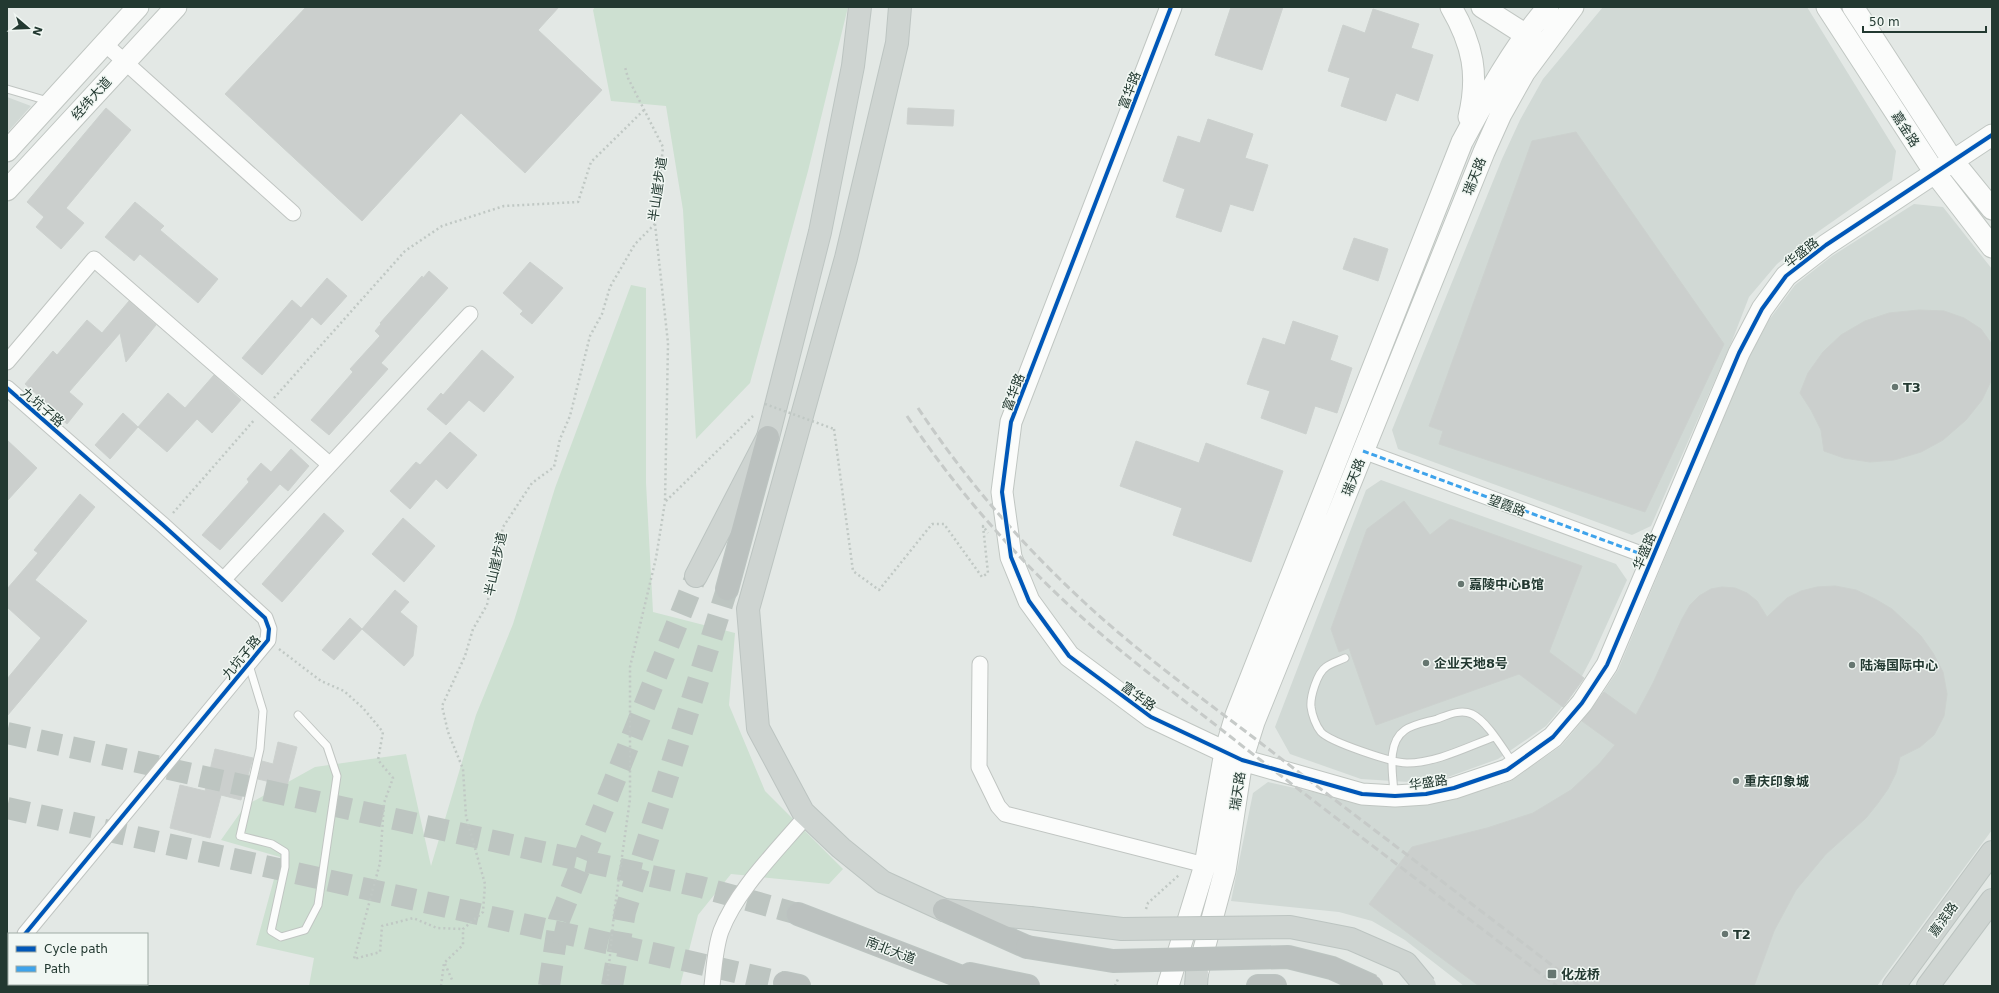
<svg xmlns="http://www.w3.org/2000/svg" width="1999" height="993" viewBox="0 0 1999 993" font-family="'DejaVu Sans','Noto Sans SC',sans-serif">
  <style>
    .built { fill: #d1d9d5 }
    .green { fill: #cde0d1 }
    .building { fill: #cbcfcd; stroke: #ccd1ce }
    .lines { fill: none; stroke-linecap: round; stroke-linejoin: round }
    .primary-tunnel { stroke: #bdc5c1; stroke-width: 22; stroke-dasharray: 22 11; stroke-linecap: butt }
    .highway-tunnel { stroke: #bdc5c1; stroke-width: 22; stroke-dasharray: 22 11; stroke-linecap: butt }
    .lane-casing { stroke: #c0c5c2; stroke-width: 9 }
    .street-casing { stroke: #c0c5c2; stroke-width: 17 }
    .secondary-casing { stroke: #c0c6c2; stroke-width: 23 }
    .primary-casing { stroke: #bcc4c1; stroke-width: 24 }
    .highway-casing { stroke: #bcc4c1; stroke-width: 24 }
    .path { stroke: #c0c8c4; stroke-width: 2.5; stroke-dasharray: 2 3; stroke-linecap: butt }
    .lane { stroke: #fbfcfb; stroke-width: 7 }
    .street { stroke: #fbfcfb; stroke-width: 15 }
    .secondary { stroke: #fbfcfb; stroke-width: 21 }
    .primary { stroke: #ced4d1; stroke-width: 22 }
    .highway { stroke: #bbc1bf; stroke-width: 22 }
    .rail { stroke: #c6cac8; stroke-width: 3; stroke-dasharray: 8 4; stroke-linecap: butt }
    .primary-bridge-casing { stroke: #bcc4c1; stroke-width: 24; stroke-linecap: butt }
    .highway-bridge-casing { stroke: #bcc4c1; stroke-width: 24; stroke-linecap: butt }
    .path-bridge { stroke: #c0c8c4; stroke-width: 2.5; stroke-dasharray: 2 3; stroke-linecap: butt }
    .primary-bridge { stroke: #ced4d1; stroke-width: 22 }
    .highway-bridge { stroke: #bbc1bf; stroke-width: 22 }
    .quiet { stroke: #3ea3eb; stroke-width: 3; stroke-dasharray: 6 3; stroke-linecap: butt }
    .cycleway-casing { stroke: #f1f7f3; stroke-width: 6 }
    .cycleway { stroke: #0057b8; stroke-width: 4 }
    .poi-dot { fill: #667670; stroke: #f1f7f3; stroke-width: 1.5 }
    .labels { text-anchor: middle; stroke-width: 3; stroke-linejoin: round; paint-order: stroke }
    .street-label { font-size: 13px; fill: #233931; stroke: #f1f7f3 }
    .poi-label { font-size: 13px; font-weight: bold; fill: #233931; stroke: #f1f7f3; text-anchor: start }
  </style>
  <rect width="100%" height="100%" fill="#e3e8e5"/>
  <path class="built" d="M1603,7h204l89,144 -4,29 -83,58 -32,26 -28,33 -17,44 -81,185 -19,9 -234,-86 -6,-19 110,-271 18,-39 23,-41z
    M7,97l24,9 -24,27z
    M1914,204l29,3 49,62v561l-115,156h-413l-59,-46 -33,-19 -33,-9 -108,-11 22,-108 15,-11 90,20 52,4 47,-8 54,-17 51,-36 30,-36 26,-39 131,-313 20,-37 26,-35 37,-29z
    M1381,480l235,84 11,16 -35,77 -20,38 -26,31 -48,33 -50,18 -39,5 -48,-3 -71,-25 -15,-27 91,-237z"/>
  <path class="green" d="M595,7h253l-40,164 -58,212 -54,56 -13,-229 -17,-104 -55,-5 -18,-91z
    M631,285l15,3v195l7,129 82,21 -6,72 36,86 78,78 -14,15 -98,-10 -33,41 -18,71h-371l5,-28 -58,-13 24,-88 -59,-17 24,-34 70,-39 91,-13 25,112 45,-151 37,-91 42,-136z"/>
  <path class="building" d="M306,7h253l-21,23 64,60 -77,83 -64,-60 -99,108 -137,-127z
    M1231,7h52l-21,63 -47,-15z
    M1373,9l46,15 -8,24 22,7 -15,46 -22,-8 -10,28 -45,-15 9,-28 -22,-7 15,-46 22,8z
    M106,108l25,22 -65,78 18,15 -23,26 -25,-22 8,-10 -17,-15z
    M908,108l46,2 -1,16 -46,-2z
    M1208,119l45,15 -8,24 23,7 -15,46 -23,-7 -9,28 -45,-15 9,-28 -22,-8 15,-45 22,7z
    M1576,132l148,212 -79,168 -206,-68 4,-13 -14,-5 103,-285z
    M135,202l29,24 -4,4 58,49 -20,24 -58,-49 -6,7 -29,-24z
    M1354,238l34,11 -10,32 -35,-12z
    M530,262l33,26 -31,36 -12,-10 3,-3 -20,-18z
    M429,271l19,17 -67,75 7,6 -59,66 -18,-15 42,-48 -3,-3 30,-33 -5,-5 6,-7 -1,-1 42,-47 1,2z
    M327,278l20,18 -26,29 -9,-8 -50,58 -20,-17 50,-58 9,8z
    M129,301l27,24 -30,37 -6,-29 -51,59 14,12 -16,20 -29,-25 2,-2 -15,-13 28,-33 4,4 30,-35 15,13z
    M1919,310l25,1 20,7 17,11 10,14v38l-9,19 -16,20 -23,20 -22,12 -27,8 -24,2 -26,-4 -20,-7 -3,-21 -10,-20 -11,-17 8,-20 15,-21 18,-17 24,-14 24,-8z
    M1293,321l45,15 -8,24 22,8 -15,45 -22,-7 -9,28 -45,-16 9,-27 -23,-7 16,-46 22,7z
    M482,350l32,27 -30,35 -15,-12 -23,25 -19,-16 14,-16 2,2z
    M214,375l27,25 -29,33 -15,-14 -30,33 -29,-25 -28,32 -15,-14 28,-32 15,14 30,-34 17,15z
    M450,432l27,23 -30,34 -11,-10 -26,30 -20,-18 26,-29 4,3z
    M7,440l30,28 -30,33z
    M1136,441l63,22 7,-20 77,28 -32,91 -78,-27 9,-27 -62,-22z
    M291,449l18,17 -21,25 -8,-7 -60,66 -18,-15 47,-53 -2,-3 14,-16 10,9z
    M80,494l15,13 -60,73 52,41 -80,95v-37l34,-41 -34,-31v-18l31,-36 -4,-3z
    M1404,501l26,34 20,-16 132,47 -33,86 35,26 -21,29 -44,-33 -143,51 -27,-77 -10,4 -8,-23 36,-100z
    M324,513l20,18 -62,71 -20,-18z
    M403,518l32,28 -31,36 -32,-28z
    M1835,586l21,4 19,9 17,10 29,27 12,17 10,19 4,22 -3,22 -10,19 -14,12 -20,10 -4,16 -8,16 -10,14 -12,15 -40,36 -30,36 -22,41 -20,55h-275l-110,-82 43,-57 75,-19 46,-15 38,-23 28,-26 16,-19 -33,-24 22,-29 32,23 17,-32 29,-64 8,-14 9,-9 12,-7 11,-2 13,1 12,5 10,8 10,16 20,-19 14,-7 16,-4z
    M395,590l14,12 -9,10 17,14 -4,30 -9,10 -42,-37 -28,31 -12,-10 28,-32 12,11z
    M278,742l19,5 -10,39 -29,-7 4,-18 11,3z
    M215,749l38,9 -12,42 -20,-5 -11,43 -40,-10 10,-43 25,6z"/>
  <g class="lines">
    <path class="primary-tunnel" d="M549,986l10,-66 137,-344"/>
    <path class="highway-tunnel" d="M7,733l694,154 97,27
      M7,808l778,175
      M612,986l13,-74 102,-323"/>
    <g class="lane-casing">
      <path id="lane" d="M7,89l41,12
        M1345,658c-6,3 -14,5 -19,9 -9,6 -16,30 -15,40 1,8 5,19 10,25 9,10 72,31 86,31 29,0 60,-16 87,-26
        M249,665l14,46 -3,38 -20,87 32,8 13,8v15l-14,64 10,6 24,-7 13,-25 19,-129 -10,-30 -29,-31
        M1394,793c-1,-18 -8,-50 11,-63 9,-6 22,-8 32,-11 11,-4 23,-10 35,-5 15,7 31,35 41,49"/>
    </g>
    <g class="street-casing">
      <path id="street" d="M105,44l188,169
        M7,362l87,-103 235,205
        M7,388l156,137 102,93 4,11 -1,11 -243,294
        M1363,451l289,107
        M223,580l247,-266
        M980,664l-1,103 19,39 7,8 200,51
        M7,952l2,-1
        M712,986c2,-17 3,-38 9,-55 16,-42 57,-81 86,-116"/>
    </g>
    <g class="secondary-casing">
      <path id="secondary" d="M1171,7l-160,415 -9,70 9,65 18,44 40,55 82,61 91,43 120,34 33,2 31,-2 28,-6 53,-18 46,-33 29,-34 25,-38 132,-312 23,-44 24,-33 40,-31 166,-110
        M1451,7c22,38 28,68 18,110
        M1482,7l55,35
        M1827,7l108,166 57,74
        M1853,7l100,154 39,48
        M7,151l131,-144
        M7,190l169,-183
        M1197,975l28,-104 17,-111 12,-38 230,-570 17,-38 23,-41 49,-66
        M1168,986l37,-121 20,-113 11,-37 226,-573c26,-48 50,-93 86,-135"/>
    </g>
    <g class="primary-casing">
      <path id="primary" d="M900,7l-3,36 -51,215 -98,351 10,119 45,84 38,36 42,34 61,28 86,8
        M696,576l72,-139 52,-205 33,-166 7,-59
        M1196,986l1,-14
        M1894,986l98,-134
        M1928,986l64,-86"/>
    </g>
    <g class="highway-casing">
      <path id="highway" d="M727,589l41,-152
        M944,910l83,37
        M798,914l187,72
        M970,974l58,12
        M785,983l14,3
        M1258,986h17"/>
    </g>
    <path class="path" d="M655,224l13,119 -3,159 88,-86
      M274,398l131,-147 37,-25 62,-20 74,-4 13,-40 54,-53
      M834,429l19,142 26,19 53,-66h12l38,53 6,-4 -5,-47 5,7
      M173,513l82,-94
      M279,649l42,32 23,10 19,17 20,24 -5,28 15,18 -9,25 -4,60 -26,96 26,-7 2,-26 31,-8 24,10 26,1
      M1146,909l2,-6 31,-28
      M445,964l8,18
      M441,986l3,-23 19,-18v-16l20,-17 2,-28 -19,-68 -3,-47 -15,-37 -6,-26 23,-50 8,-27 14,-24 16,-78 29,-44 22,-16 6,-28 10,-23 20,-80 12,-22 8,-27 25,-43 20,-20 8,-77 -35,-69 -3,-11
      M607,986l7,-72 16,-115v-132l26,-109 9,-56
      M1115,986l3,-7"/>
    <use href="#lane" class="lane"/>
    <use href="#street" class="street"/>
    <use href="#secondary" class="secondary"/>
    <use href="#primary" class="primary"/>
    <use href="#highway" class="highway"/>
    <path class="rail" d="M918,408c48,72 103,136 167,195 55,51 117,95 177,141 105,81 212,161 317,242
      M907,416c48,72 104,136 168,195 52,48 111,90 166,134 105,81 211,161 316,241"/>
    <g class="primary-bridge-casing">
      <path id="primary-bridge" d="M1030,918l92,11 168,-2 61,12 55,24 19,23"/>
    </g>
    <g class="highway-bridge-casing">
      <path id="highway-bridge" d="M1027,947l86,14 175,-4 44,11 40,18"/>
    </g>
    <path class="path-bridge" d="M765,404l69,25"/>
    <use href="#primary-bridge" class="primary-bridge"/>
    <use href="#highway-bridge" class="highway-bridge"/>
    <path class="quiet" d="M1363,451l289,107"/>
    <g class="cycleway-casing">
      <path id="cycleway" d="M1171,7l-160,415 -9,70 9,65 18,44 40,55 82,61 91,43 120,34 33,2 31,-2 28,-6 53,-18 46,-33 29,-34 25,-38 132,-312 23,-44 24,-33 40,-31 166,-110
        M7,388l156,137 102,93 4,11 -1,11 -243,294"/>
    </g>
    <use href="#cycleway" class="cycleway"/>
  </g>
  <g class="poi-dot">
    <circle cx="1895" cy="387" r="4"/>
    <circle cx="1461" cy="584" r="4"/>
    <circle cx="1426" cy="663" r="4"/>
    <circle cx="1852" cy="665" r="4"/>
    <circle cx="1736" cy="781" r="4"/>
    <circle cx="1725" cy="934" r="4"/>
    <rect x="1547" y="969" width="10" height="10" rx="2"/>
  </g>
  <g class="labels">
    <g class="street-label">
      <text transform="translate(1129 90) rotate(-69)" y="5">富华路</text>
      <text transform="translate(91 98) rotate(-48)" y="5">经纬大道</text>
      <text transform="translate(1906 129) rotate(57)" y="5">嘉金路</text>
      <text transform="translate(1474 176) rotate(-68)" y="5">瑞天路</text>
      <text transform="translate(657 189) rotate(-82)" y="5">半山崖步道</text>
      <text transform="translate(1801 252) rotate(-38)" y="5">华盛路</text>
      <text transform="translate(1013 392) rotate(-69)" y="5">富华路</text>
      <text transform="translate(43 407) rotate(41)" y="5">九坑子路</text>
      <text transform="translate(1353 477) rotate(-68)" y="5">瑞天路</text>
      <text transform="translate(1507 505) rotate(20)" y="5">望霞路</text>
      <text transform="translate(1644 551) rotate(-67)" y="5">华盛路</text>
      <text transform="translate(495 564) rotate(-78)" y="5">半山崖步道</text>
      <text transform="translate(241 657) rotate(-51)" y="5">九坑子路</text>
      <text transform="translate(1139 696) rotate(36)" y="5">富华路</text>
      <text transform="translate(1428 782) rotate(-8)" y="5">华盛路</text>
      <text transform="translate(1237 791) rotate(-81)" y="5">瑞天路</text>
      <text transform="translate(1943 919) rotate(-54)" y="5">嘉滨路</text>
      <text transform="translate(891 950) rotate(21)" y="5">南北大道</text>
    </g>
    <g class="poi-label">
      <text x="1903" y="392">T3</text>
      <text x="1469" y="589">嘉陵中心B馆</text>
      <text x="1434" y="668">企业天地8号</text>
      <text x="1860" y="670">陆海国际中心</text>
      <text x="1744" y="786">重庆印象城</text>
      <text x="1733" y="939">T2</text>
      <text x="1561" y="979">化龙桥</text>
    </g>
  </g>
  <rect width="1999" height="993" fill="none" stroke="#233931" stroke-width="16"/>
  <rect x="8" y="933" width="140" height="52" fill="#f1f7f3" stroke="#9faba5"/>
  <rect x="16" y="946" width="20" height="6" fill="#0057b8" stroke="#9faba5"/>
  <text x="44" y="953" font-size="12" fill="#233931">Cycle path</text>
  <rect x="16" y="966" width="20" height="6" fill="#3ea3eb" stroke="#9faba5"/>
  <text x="44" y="973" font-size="12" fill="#233931">Path</text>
  <g transform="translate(28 28) rotate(109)" stroke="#f1f7f3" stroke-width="3" paint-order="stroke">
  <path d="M0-3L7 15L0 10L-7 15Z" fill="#233931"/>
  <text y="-6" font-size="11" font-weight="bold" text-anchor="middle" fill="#233931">N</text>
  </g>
  <path d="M1863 26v6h123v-6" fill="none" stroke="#233931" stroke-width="2"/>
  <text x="1869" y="26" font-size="12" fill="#233931" stroke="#f1f7f3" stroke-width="3" paint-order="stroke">50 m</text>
</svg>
